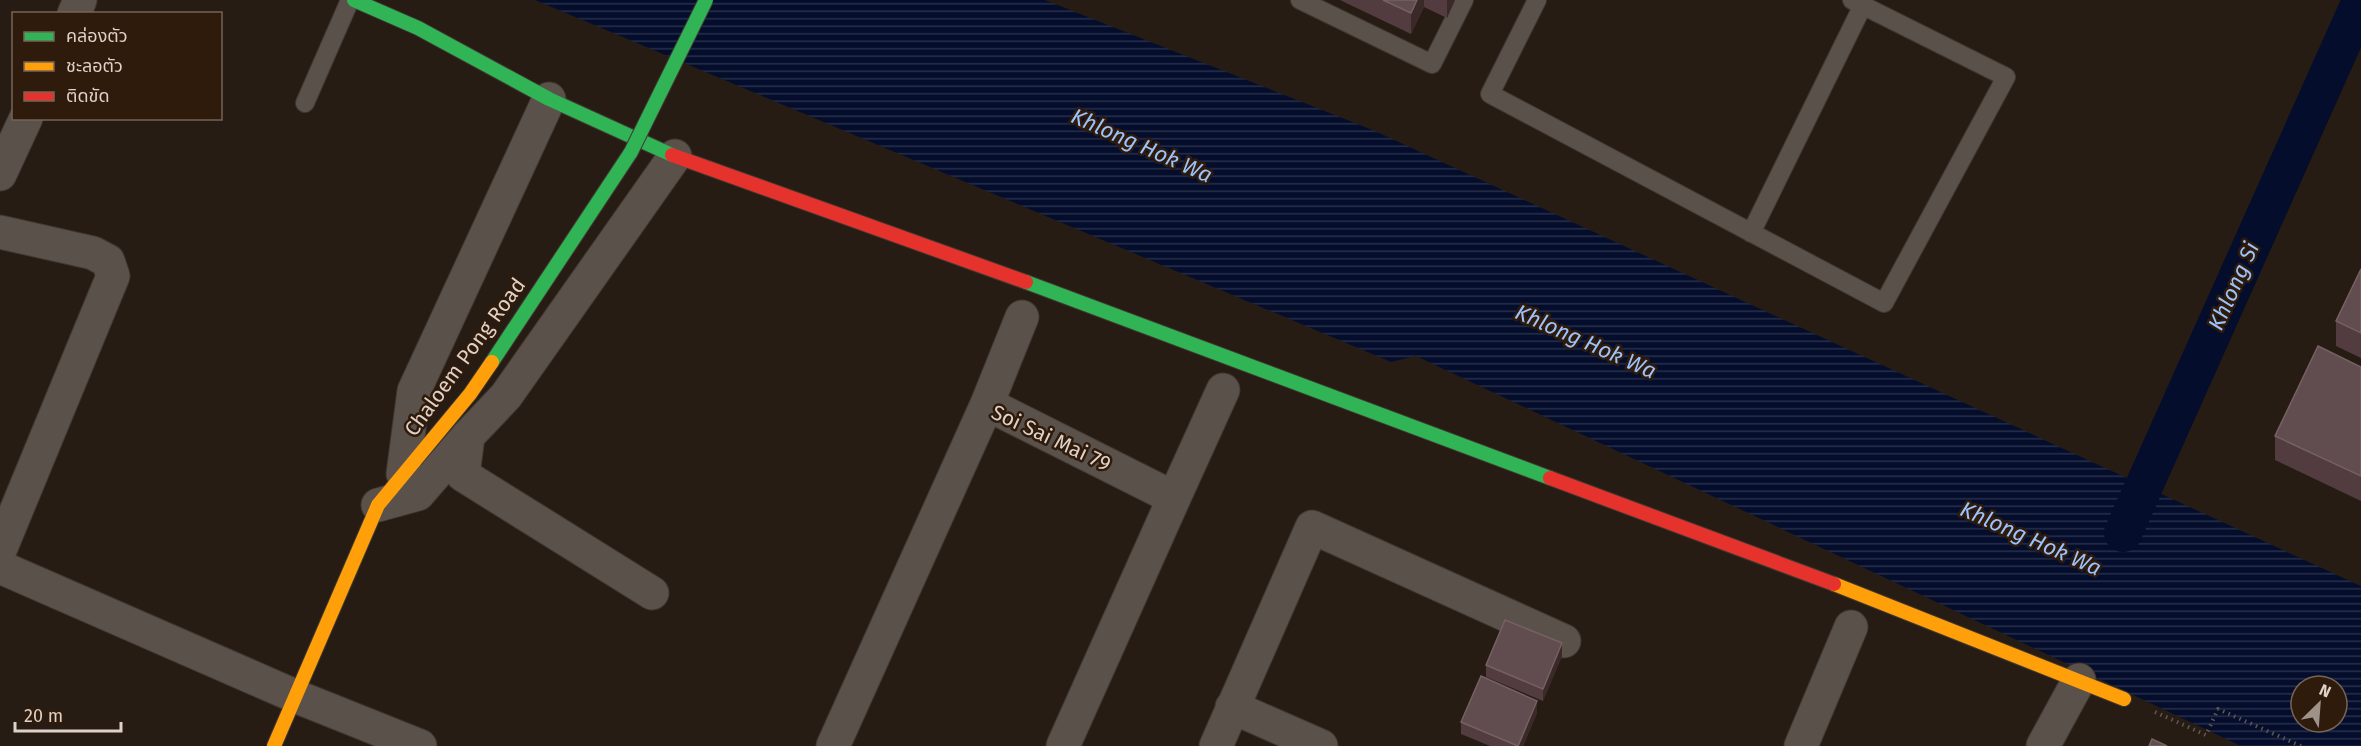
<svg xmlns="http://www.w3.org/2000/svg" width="2361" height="746" viewBox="0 0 2361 746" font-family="'Fira Sans','Noto Sans Thai',sans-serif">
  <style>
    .water { fill: url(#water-rules); fill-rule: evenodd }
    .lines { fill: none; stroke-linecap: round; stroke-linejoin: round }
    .canal { stroke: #040d2c; stroke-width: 38 }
    .lane-casing { stroke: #413832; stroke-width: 20 }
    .street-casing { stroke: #413832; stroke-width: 35 }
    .fast-casing { stroke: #413832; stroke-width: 16 }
    .slow-casing { stroke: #413832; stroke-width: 16 }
    .jam-casing { stroke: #413832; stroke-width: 16 }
    .path { stroke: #5f5852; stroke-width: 4; stroke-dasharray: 1.5 4.5; stroke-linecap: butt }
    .lane { stroke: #5a514a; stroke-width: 18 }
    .street { stroke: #5a514a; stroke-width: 33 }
    .fast { stroke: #30b455; stroke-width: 14 }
    .slow { stroke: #ff9f0a; stroke-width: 14 }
    .jam { stroke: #e5322d; stroke-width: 14 }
    .fast-bridge-casing { stroke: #413832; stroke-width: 16; stroke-linecap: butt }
    .fast-bridge { stroke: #30b455; stroke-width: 14 }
    .wall { fill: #523c40 }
    .shaded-wall { fill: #3a2928 }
    .building { fill: #614c4f; stroke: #756162; stroke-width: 1.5 }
    .labels { text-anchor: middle; stroke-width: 5; stroke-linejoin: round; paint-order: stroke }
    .street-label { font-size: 21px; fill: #dfd1c8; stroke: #2f1b0b }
    .water-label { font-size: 22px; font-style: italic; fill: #9cc3fd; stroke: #2f1b0b }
  </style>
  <defs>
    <pattern id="water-rules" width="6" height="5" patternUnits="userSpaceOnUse" patternTransform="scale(1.5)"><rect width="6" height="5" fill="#040d2c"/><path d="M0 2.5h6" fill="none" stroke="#282f49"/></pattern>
  </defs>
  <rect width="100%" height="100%" fill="#271c13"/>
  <path class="water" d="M535,0h510l330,131 986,455v160h-120l-825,-390 -25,6zM2301,686h36v36h-36z"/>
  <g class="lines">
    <path class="canal" d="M2123,533l238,-532"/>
    <g class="lane-casing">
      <path id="lane" d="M1300,0l132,64 32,-64
        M1537,0l-47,94 394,209 122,-226 -154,-77
        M305,103l45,-103
        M1751,233l112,-228"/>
    </g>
    <g class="street-casing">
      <path id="street" d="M74,14l6,-14
        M0,174l26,-56
        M0,232l93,21 15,8 5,15 -113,274
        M987,404l35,-87
        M403,474l11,-83 135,-292
        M1174,498l49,-108
        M378,505l40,-11 50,-58
        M0,567l295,129 125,50
        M652,593l-189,-118 5,-39 38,-40 169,-240
        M1232,707l89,39
        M833,746l154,-342 187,94 -111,248
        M1216,746l96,-219 252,114
        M1801,746l50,-119
        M2043,746l36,-66"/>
    </g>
    <g class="fast-casing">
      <path id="fast" d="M354,0l64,28 131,71 123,56
        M1026,282l524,196
        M492,362l139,-210"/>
    </g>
    <g class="slow-casing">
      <path id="slow" d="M1834,584l290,115
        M274,746l104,-241 92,-111 22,-32"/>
    </g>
    <g class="jam-casing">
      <path id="jam" d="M672,155l354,127
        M1550,478l284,106"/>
    </g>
    <path class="path" d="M2155,712l51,23 12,-26 83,37"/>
    <use href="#lane" class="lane"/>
    <use href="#street" class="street"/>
    <use href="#fast" class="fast"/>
    <use href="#slow" class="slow"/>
    <use href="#jam" class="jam"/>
    <g class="fast-bridge-casing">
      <path id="fast-bridge" d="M631,152l75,-152"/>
    </g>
    <use href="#fast-bridge" class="fast-bridge"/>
  </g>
  <path class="wall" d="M1340,0h115l-8,18 -23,-11 -13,27z
    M2361,269v89l-25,-12v-25z
    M2361,367v134l-86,-41v-24z
    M1562,656l-19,45 -57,-24v-12z
    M1537,713l-14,33h-33l-29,-12v-12z"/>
  <path class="shaded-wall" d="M1417,0h7v7l-13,27v-21z
    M1447,0h8l-8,18z
    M1562,643v13l-19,45v-12z
    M1537,701v12l-14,33h-5z"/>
  <path class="building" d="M1383,0h34l-6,13z
    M2361,269v64l-25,-12z
    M2318,346l43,21v109l-86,-40z
    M1505,620l57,23 -19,46 -57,-24z
    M1481,676l56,25 -19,45 -57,-24z
    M2152,739l15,7h-18z"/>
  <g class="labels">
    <g class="street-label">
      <text transform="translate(465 357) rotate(-54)" y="7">Chaloem Pong Road</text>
      <text transform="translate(1051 438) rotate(25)" y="7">Soi Sai Mai 79</text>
    </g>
    <g class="water-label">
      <text transform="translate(1142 145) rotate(24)" y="8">Khlong Hok Wa</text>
      <text transform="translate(2233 286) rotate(-66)" y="8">Khlong Si</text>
      <text transform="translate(1586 341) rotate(24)" y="8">Khlong Hok Wa</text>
      <text transform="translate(2031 538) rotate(24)" y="8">Khlong Hok Wa</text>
    </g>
  </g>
  <rect x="12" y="12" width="210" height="108" fill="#2f1b0b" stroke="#756457" stroke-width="1.5"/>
  <rect x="24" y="32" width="30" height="9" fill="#30b455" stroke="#756457" stroke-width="1.5"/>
  <text x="66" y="42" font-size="18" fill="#dfd1c8">คล่องตัว</text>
  <rect x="24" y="62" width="30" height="9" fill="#ff9f0a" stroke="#756457" stroke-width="1.5"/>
  <text x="66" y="72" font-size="18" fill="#dfd1c8">ชะลอตัว</text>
  <rect x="24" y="92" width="30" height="9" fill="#e5322d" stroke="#756457" stroke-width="1.5"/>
  <text x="66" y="102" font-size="18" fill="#dfd1c8">ติดขัด</text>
  <g transform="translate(2319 704) rotate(25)"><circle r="28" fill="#2f1b0b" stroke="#756457" stroke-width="1.5"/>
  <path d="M0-4.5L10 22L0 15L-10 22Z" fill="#9f9289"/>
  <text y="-9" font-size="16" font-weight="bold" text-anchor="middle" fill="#dfd1c8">N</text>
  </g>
  <path d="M15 722v9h106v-9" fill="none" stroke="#dfd1c8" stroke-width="3"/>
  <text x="24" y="722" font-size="18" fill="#dfd1c8" stroke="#2f1b0b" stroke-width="4.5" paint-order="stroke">20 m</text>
</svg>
